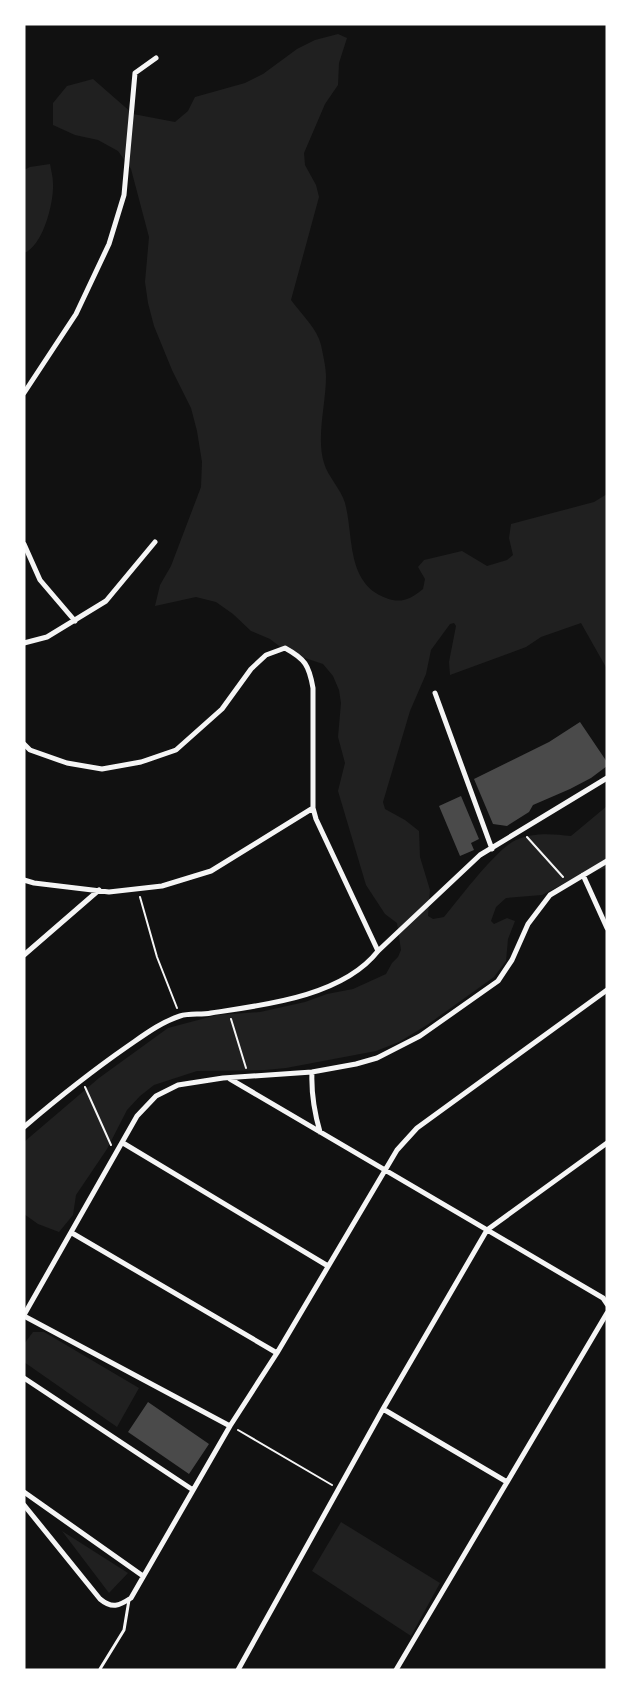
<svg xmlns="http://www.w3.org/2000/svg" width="631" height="1694" viewBox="0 0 631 1694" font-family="Rubik,sans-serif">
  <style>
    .green { fill: #202020 }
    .building { fill: #4a4a4a }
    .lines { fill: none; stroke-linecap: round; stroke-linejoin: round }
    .path { stroke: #f5f5f5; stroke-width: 2 }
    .service { stroke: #f5f5f5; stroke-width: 3 }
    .minor { stroke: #f5f5f5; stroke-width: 5 }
  </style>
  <rect width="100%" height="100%" fill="#111"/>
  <path class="green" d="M338,34l9,4 -8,25 -1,22 -13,19 -21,49 1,12 11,20 3,12 -28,103c10,14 26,28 30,45 2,10 5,22 5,32 0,26 -10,61 -2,86 4,14 17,26 21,40 9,34 1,80 41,95 15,6 25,1 37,-9l2,-10 -7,-12 6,-7 38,-9 25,15 20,-6 6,-5 -4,-17 2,-14 83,-22 13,-8v175l-26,-46 -40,14 -15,10 -76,28 -1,-13 7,-36 -2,-3 -4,1 -19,26 -5,24 -16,37 -27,91 2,7 20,11 14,11 1,26 10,33 -2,26 5,3 11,-2c16,-19 52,-68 72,-77 18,-8 37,-6 55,-4l36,-30v62l-25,6 -40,21 -36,3 -10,9 -5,14 3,3 13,-6 8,3 -7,18 -2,22 -12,16 -67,48 -28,17 -23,9 -90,17 -21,2 -68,1 -43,14 -14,11 -13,14 -20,39 -31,46 -3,20 -14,17 -21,-8 -14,-10v-72l75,-64 69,-50 49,-13 43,-3 45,-10 22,-8 26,-5 33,-15 6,-11 6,-6 3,-7 -4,-27 -12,-9 -19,-29 -28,-94 7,-28 -7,-26 3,-34 -2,-13 -6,-14 -10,-12 -36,-12 -17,-13 -19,-8 -18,-17 -17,-12 -20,-5 -41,9 5,-21 11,-19 30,-79 1,-25 -5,-31 -6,-23 -19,-38 -18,-44 -6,-23 -3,-21 4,-45 -18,-68 -13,-18 -20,-11 -23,-5 -22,-10v-22l14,-17 26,-7 40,35 42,8 13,-11 7,-14 50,-14 18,-9 34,-25 18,-9z
    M50,164c1,6 3,13 3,20 1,18 -10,62 -29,69v-83l6,-3z
    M33,1332h11l95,56 -22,39 -93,-65v-18z
    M341,1522l99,61 -29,53 -99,-65z
    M62,1531l66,42 -19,20z"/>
  <path class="building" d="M580,722l27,40v4l-16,12 -21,11 -37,16 -4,7 -22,14 -14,-2 -19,-45 75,-37z
    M461,796l18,43 -8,4 3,7 -14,6 -21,-50z
    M148,1402l61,42 -20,30 -61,-42z"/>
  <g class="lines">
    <path class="path" d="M527,837l36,40
      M140,897l17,60 20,51
      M231,1019l15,49
      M85,1087l26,58
      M238,1430l94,55"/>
    <path class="service" d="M100,1669l24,-39 5,-30"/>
    <path class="minor" d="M24,393l52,-79 33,-70 15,-49 11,-122 21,-15
      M24,544l16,36 35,41
      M24,643l23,-6 59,-36 49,-59
      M435,693l57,156
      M24,744l6,6 37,13 35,6 39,-7 35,-12 46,-41 29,-40 15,-14 19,-7c20,11 24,17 28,40v120l3,11 62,132
      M583,875l24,53
      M24,880l10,3 75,9 53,-6 49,-15 102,-63
      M24,955l75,-65
      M312,1072c-1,22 2,39 8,60
      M230,1079l373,219 4,6
      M24,1127c34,-29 68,-56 104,-81 16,-11 33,-24 52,-30 9,-3 21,-1 31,-3 54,-8 132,-17 167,-62l102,-96 127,-77
      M123,1143l205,123
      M72,1233l205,120
      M24,1315l113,-199 19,-20 22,-11 45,-7 89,-6 44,-8 21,-6 43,-22 78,-55 14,-21 16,-36 22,-29 57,-34
      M24,1316l206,110
      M24,1378l169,112
      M383,1409l124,73
      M24,1492l119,84
      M24,1505l76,94c12,10 19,7 31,-1l99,-172 47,-73 120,-203 20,-22 190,-138
      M238,1670l145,-261 104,-179 120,-87
      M396,1670l211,-357"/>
  </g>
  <rect width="631" height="1694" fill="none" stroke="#ffffff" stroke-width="51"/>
</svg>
